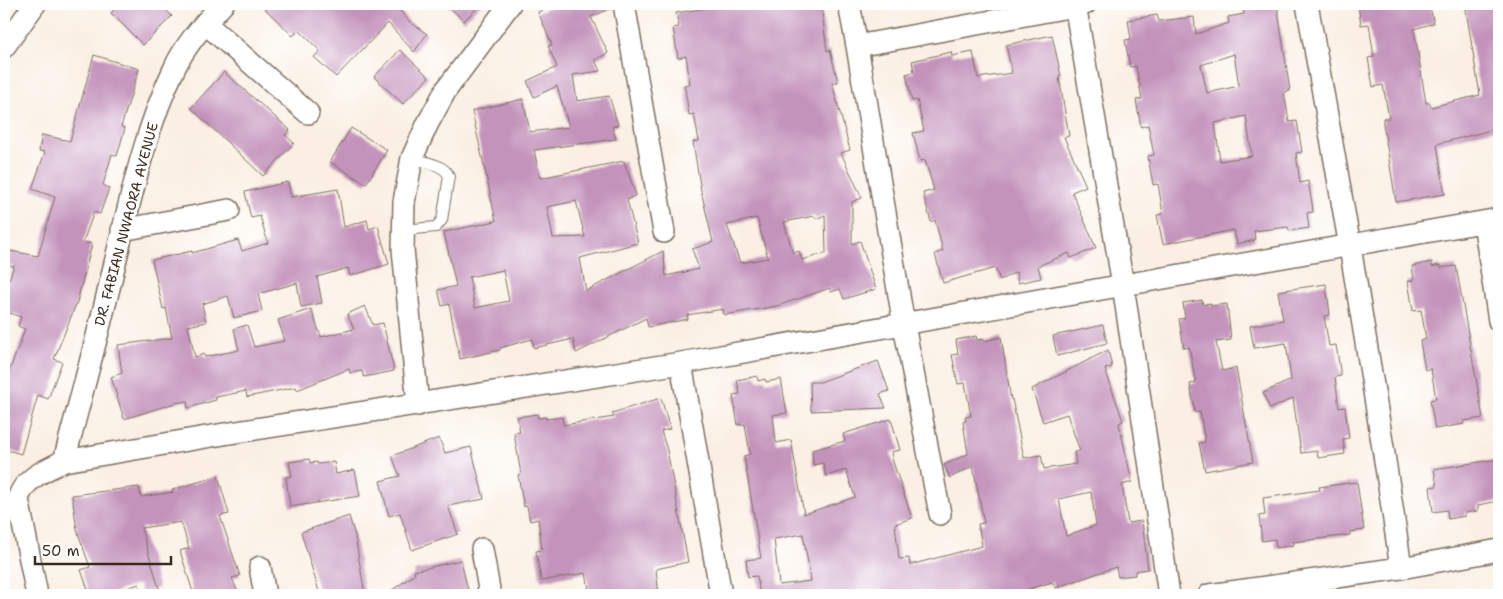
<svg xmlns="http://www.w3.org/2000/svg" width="1503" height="599" viewBox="0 0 1503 599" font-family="'Shantell Sans',sans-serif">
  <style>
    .building { fill: #c393bb; fill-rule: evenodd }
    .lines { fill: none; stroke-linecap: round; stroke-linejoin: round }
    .lane-casing { stroke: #7e6f63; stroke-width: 12 }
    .street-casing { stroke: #7e6f63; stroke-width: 24 }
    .lane { stroke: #fff; stroke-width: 10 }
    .street { stroke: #fff; stroke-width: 21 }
    .labels { text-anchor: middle; stroke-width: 5; stroke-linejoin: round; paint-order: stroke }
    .street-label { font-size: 14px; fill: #3b2a1e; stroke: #fff }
  </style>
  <rect width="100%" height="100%" fill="#fff"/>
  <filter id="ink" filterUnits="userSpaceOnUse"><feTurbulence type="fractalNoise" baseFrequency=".02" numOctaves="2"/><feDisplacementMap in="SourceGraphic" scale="10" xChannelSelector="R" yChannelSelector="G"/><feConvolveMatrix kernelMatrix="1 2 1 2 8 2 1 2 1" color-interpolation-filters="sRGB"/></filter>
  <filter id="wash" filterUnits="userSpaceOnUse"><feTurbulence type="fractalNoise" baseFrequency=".0096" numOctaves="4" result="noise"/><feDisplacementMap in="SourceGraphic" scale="20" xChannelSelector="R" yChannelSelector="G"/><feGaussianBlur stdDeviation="1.12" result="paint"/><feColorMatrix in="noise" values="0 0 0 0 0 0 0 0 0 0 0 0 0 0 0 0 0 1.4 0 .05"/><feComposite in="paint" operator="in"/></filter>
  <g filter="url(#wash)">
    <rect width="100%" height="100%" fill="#faefe2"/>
    <g id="blocks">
      <path class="building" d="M120,4h40l12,12 -29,29 -32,-32z
        M260,4h95l10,7 7,-7h22l15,17 18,13 -13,18 -26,-29 -52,54 -22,-20 6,-6 -21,-21 -6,6z
        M446,4h35l-17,17z
        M558,4h54v4l-21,9 17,36 -13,7 5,11 -27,4 4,26 32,-5 9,29 -6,2 4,12 -82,11 6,28 84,-17 12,34 -9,5 11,43 -58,15 6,33 77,-40 3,25 33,-7 -7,-20 21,-7 -12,-51 -8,-49 6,-1 -5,-27 -5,1 -4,-26 -1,-4 6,-1 -4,-28 -8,2 -5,-30 6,-1 -3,-14 56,-9h89l6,47 3,-1 8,32 -6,1 18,67 -9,3 21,45 -10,4v42l8,-3 16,48 -32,10 -4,-10 -9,3 -1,-4 -53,18 -53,9 -1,-6 -36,6 1,4 -40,8 -2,-9 -70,35 -3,-14 -39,9 -2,-9 -32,9v2l-40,9 -11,-55 -7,2 -4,-16 18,-4 -12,-54 52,-11 -24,-110 51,-12 7,33 39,-5 -12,-41 -23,11 -7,-16 30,-14 -9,-21 4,-1 -14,-33zM576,201l9,36 -32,1 -6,-31zM825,215l1,38 -24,7 -3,-9 -6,2 -9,-31 30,-6 2,3zM757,218l11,40 -28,5 -13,-38zM503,270l6,31 -34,7 -6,-31z
        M1277,4l13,87 -6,1 5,30 8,-1 5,31 -6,1 4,30 8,-2 4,22 1,9 -6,1 2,15 -20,3 -1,-4 -34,4 1,9 -18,4 -3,-14 -71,14 -6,-29 6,-1 -5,-30 -5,1 -5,-29 6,-1 -6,-30 -7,2 -5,-27 6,-1 -6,-33 -6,1 -5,-27 6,-1 -3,-19 29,-5 2,6 35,-4 2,17 33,-11 -1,-6 16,-3 -1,-6zM1234,54l5,32 -32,7 -6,-28zM1246,116l6,40 -32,5 -5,-38z
        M1358,4h71l5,19 -20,6 12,74h4l1,4 49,-12 -15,-91h34v124l-62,16 8,50 -49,8 -13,-79v-5h6l-6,-33 -10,2 -5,-29 6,-1 -5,-33 -8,1z
        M1052,35l9,41 -2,1 10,59 -5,1 22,49 -14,6 24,56 -25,10 -2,-5 -31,13 3,12 -23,5 -2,-11 -16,8 -5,-12 -52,15 -8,-29 8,-3 -8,-31 -4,2 -8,-29 11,-3 -9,-30 -5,1 -7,-28 11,-2 -7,-31 -5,1 -6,-27 8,-2 -2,-11 39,-9 1,4 21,-4 5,26 34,-5 -6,-28z
        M400,50l29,27 -26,27 -29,-27z
        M94,55l45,14 -18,58 4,1 -8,28 -5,-2 -9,31 6,3 -9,26 -6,-2 -11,30 9,2 -15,58 -23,57 8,3 -14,37 -10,-4 -17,59 -17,-5v-78l5,1 16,-43 -7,-3 3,-9 -17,-6v-18l10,-27 -6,-1 2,-14 28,5 17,-59 -23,-8 13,-37 -6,-1 3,-16 28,6z
        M224,72l66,58 -5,5 9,8 -31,33 -72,-68z
        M351,128l36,22 -21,34 -36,-22z
        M288,182l3,15 47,-8 6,38 23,-7 2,9 9,-3 11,38 -39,12 -2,-8 -31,9 5,26 -21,4 -4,-24 -39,11 4,17 -28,7 -6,-22 -26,8 4,18 -18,4 7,31 9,-3 1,3 34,-7 -5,-21 13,-4 7,22 31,-6 -7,-21 33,-11 10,28 33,-8 -7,-15 18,-8 8,19 10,-2 11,48 -30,6 -2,-6 -12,2 -1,-4 -52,21 -1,-3 -49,10 -1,-6 -30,6v3l-28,8 -1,-7 -12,2 -51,16 -13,-42 11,-4 -4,-28 54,-7 -6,-30 -3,1 -11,-49 40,-9v2l46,-13 4,11 26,-8 -8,-27 -9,2 -6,-26z
        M1432,262v5l8,-2v3l16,-2 27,152 -19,3v3l-29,5 -5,-29 6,-1 -5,-30 -6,1 -5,-29 6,-2 -5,-29 -8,1 -5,-30 6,-1 -2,-14z
        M1326,284l4,31 -6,1 5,30 7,-1 5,31 -6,1 4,31 6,-1 4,31 -6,1 2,15 -27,4 -1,-7 -16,2 -8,-55 -23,11 -7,-16 28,-13 -5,-37 -32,5 -4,-22 33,-6 -5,-29z
        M1202,300l1,5 8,-2v3l16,-2 4,36 -15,2 6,29 14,-3 17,94 -48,9 -6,-28 6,-1 -5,-30 -5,1 -5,-29 6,-1 -7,-36 -5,1 -5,-29 6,-1 -2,-15z
        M1103,325l4,18 -50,13 -4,-20z
        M976,336l1,4 7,-1v2l17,-4 10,63 1,-1 12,59 17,-3 3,14 32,-5 -2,-12 6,-1 -13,-37 -24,8 -11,-33 76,-39 4,17 -7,2 18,52 -4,2 13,59 -10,3 6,38 14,-2 6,48 -13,2v4l-17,2 -2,-10 -61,21 -3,-6 -42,13h-13l-2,-5 -19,5h-216l-3,-19 -9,1 -2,-17 15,-2 -17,-102 6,-2 -5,-30 -7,1 -5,-30 7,-1 -3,-14 20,-4 1,5 7,-2 1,3 15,-3 6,34 -14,2 3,28 15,-3 13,74 51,-17 -9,-27 -20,6 -3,-13 -10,2 -1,-15 33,-9 -2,-7 48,-15 9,31 -9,2 2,10 19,56 -17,6 4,35 10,-1 1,7 72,-19 -4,-22 6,-1 -11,-57 -23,12 -6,-13 24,-11 -5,-32 3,-1 -1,-4 6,-1 -6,-33 -7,1 -6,-29 6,-1 -2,-14zM1091,492l5,33 -30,11 -7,-37zM803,534l8,47 -32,4 -5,-46z
        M878,361l11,30 -9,3 6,14 -75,3 -1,-29h10z
        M661,398l9,31 -9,2 6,19 21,112 -32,7 3,26h-69l-4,-22 -45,8 -5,-30 6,-1 -4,-31 -8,2 -3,-15 -3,1 -6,-32 3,-1 -7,-41 6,-1 -3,-15 20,-3 1,4 7,-1 1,2 16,-2 1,8 51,-8 -2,-4z
        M439,438l6,15 26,-6 13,52 -36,7 10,28 -46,16 -12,-37 -11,3 -9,-35 20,-5 -8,-20z
        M309,459l1,4 7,-1 1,2 16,-2 2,12 19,-4 5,26 -70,11 -4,-30 6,-1 -3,-14z
        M1499,459v42l-21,4v6l-13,2v3l-17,3 -1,-9 -14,2 -3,-25 7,-1 -3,-17z
        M218,476l11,38 -9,2 20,60 -8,2 7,17h-45l-14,-44 9,-3 -8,-26 -40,6 18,60 -17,5 -3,-9 -32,11h-17l-9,-25 9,-3 -13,-37 -5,-35 67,-8 2,10 32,-5 -1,-2z
        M1357,482l7,48 -14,2v3l-57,7 1,3 -18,3 -1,-9 -13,2 -3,-25 6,-1 -2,-17 57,-8 -1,-3z
        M349,516l6,20 10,59h-45l-19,-63z
        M461,560l8,35h-84l30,-21 -1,-3z"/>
    </g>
  </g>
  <g filter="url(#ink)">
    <use href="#blocks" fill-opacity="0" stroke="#7e6f63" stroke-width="1"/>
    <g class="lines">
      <g class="lane-casing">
        <path id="lane" d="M403,230l33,-3 6,-7 7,-44c-5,-12 -25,-14 -37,-18"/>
      </g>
      <g class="street-casing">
        <path id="street" d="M624,4l40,228
          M849,4l8,42 47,279 36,189
          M1075,4l48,281 46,310
          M1307,4c34,187 67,375 94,564
          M205,23l103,90
          M857,46l228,-42
          M4,47l31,-43
          M1484,222l15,99
          M122,230l107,-20
          M681,363l40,232
          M418,405l-15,-156 1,-47 8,-44 16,-35 18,-33 64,-86
          M64,461c17,-65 35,-129 50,-194 16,-66 31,-138 61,-200 10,-21 31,-46 48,-63
          M482,549l8,46
          M260,567l5,28
          M37,595l-19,-96c6,-21 28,-29 46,-38l166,-28 451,-70 818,-144
          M1209,595l192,-27 98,-18"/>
      </g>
      <use href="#lane" class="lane"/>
      <use href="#street" class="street"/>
    </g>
  </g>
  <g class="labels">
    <g class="street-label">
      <text transform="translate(126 224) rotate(-75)" y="5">DR. FABIAN NWAORA AVENUE</text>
    </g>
  </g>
  <rect width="1503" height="599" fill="none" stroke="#fff" stroke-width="20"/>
  <path d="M35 556v8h136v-8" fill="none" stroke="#3b2a1e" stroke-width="2.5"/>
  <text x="42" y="556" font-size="15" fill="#3b2a1e" stroke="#ffffff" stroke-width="4" paint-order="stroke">50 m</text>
</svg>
